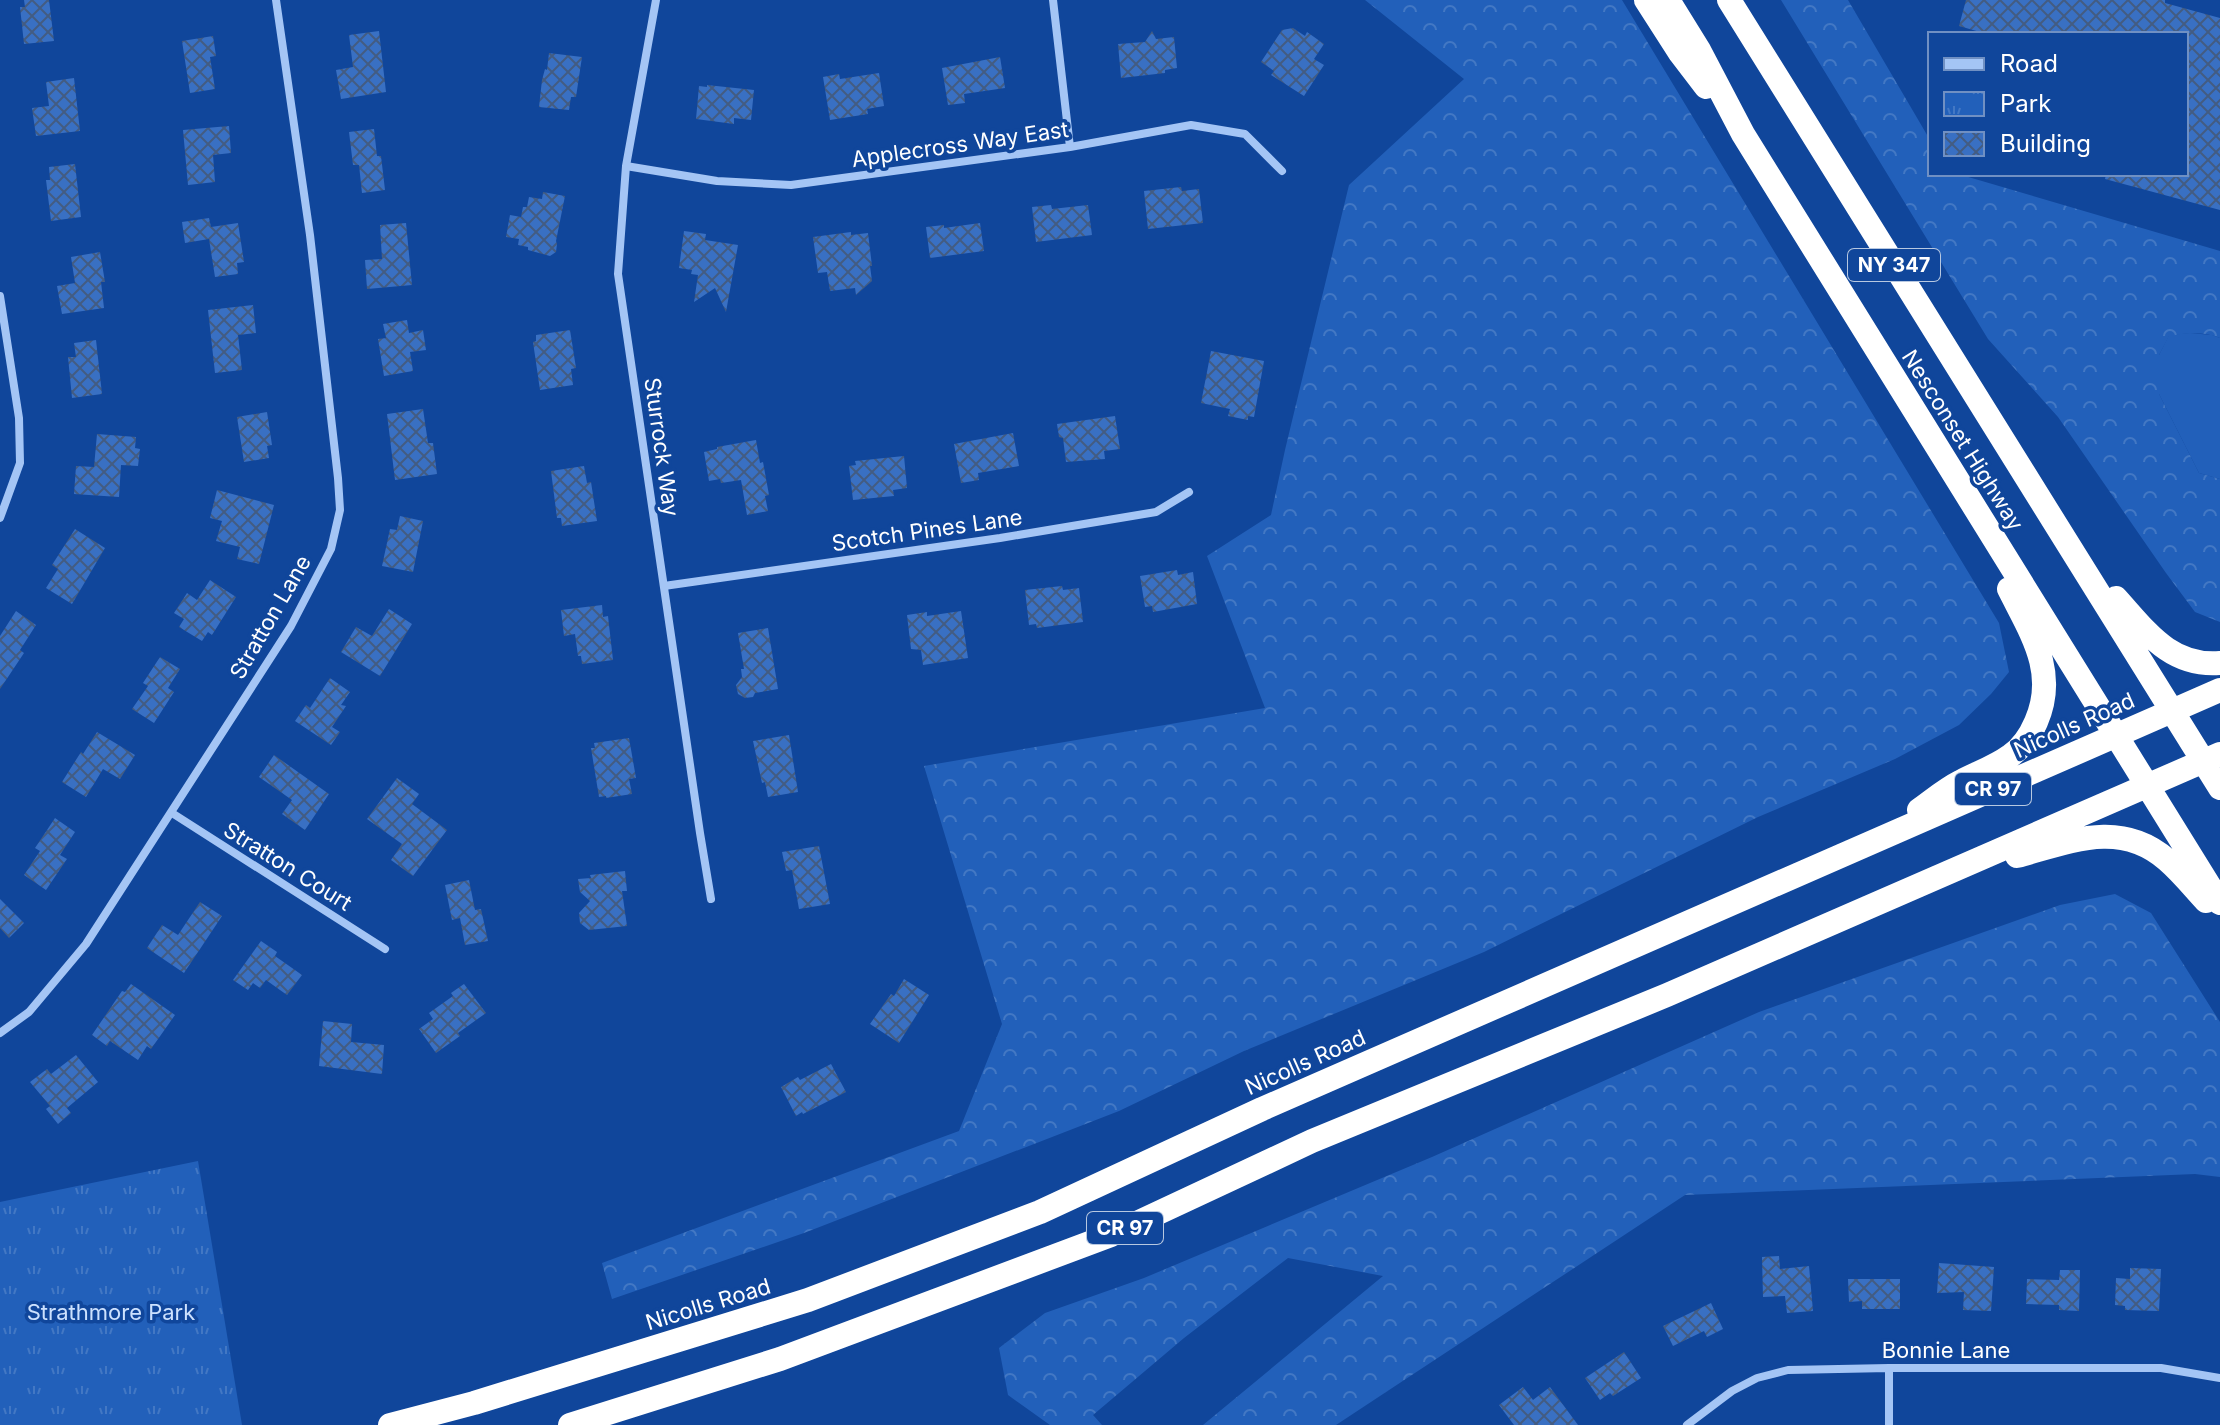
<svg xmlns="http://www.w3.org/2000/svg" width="2220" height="1425" viewBox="0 0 2220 1425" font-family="Inter,sans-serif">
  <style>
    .green { fill: #2260ba }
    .forest { fill: url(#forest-crowns) }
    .park { fill: url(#park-tufts) }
    .building { fill: url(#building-cross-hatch) }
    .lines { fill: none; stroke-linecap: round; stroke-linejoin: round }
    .street { stroke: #a4c5f5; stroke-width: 8 }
    .highway { stroke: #fff; stroke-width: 24 }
    .labels { text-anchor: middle; stroke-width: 7; stroke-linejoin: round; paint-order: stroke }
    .shield { fill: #10469b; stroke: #b7c8e1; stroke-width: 2 }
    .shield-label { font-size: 20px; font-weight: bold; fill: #fff }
    .street-label { font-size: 22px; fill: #fff; stroke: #10469b }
    .park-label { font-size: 22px; fill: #cce1fe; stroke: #10469b }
  </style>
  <defs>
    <pattern id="forest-crowns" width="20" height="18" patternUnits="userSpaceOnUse" patternTransform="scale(2)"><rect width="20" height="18" fill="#2260ba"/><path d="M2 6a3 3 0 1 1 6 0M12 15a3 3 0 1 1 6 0" fill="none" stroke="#4378c4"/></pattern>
    <pattern id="park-tufts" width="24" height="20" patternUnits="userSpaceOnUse" patternTransform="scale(2)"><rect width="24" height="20" fill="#2260ba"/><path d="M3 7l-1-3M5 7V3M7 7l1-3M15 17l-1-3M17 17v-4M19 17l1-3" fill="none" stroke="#4378c4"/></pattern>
    <pattern id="building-cross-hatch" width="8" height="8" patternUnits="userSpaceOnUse" patternTransform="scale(2)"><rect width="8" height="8" fill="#3970c3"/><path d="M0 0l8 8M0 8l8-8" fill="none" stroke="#435c82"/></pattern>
  </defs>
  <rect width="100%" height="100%" fill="#10469b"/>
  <path class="green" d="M2190,333l22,2 8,3v141l-21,-6 -40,-79v-39l10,-20z"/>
  <path class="forest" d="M1365,0h257l377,623 10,49 -18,22 -32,31 -64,34 -137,58 -274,135 -240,99 -125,60 -315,122 -192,66 -10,-36 357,-132 43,-107 -78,-258 341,-58 -58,-152 64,-41 14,-65 64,-265 115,-106z
    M1781,0h67l82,140v34h28l262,77v87c-17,-7 -34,-5 -51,-2l-10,19v39l40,79 21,6v143l-25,-10 -29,-39 -108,-156 -70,-78z
    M2115,894l36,19 69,109v155l-25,-3 -510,21 -349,230h-133l180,-149 -95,-18 -104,80 -91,77 9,10h-52l-42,-30 -9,-47 46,-35 99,-35 288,-121 327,-145 301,-107z"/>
  <path class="park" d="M198,1161l44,264h-242v-223z"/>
  <path class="building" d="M24,0h25l5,41 -30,3 -4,-37h5z
    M1966,0h199v3l55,15v192l-115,-31 1,-5h80v-140h-199l-28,-8z
    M1293,28l12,8 2,-4 17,12 -10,15 10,6 -20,31 -33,-21 3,-4 -13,-9 21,-32z
    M379,31l7,61 -45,7 -5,-29 17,-3 -4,-32z
    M1152,31l4,8 18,-2 3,31 -12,2v3l-44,5 -3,-34 27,-2z
    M213,36l3,20 -6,1 5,32 -25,4 -8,-52z
    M549,53l33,4 -6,40h-5l-2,13 -30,-3 3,-27 3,-11 2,1z
    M1000,57l5,31 -41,6 1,9 -17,2 -6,-37z
    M879,73l5,33 -17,3 1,5 -38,6 -7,-43 16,-3 1,5z
    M74,78l6,53 -44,5 -4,-28 17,-2 -3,-24z
    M707,85l47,5 -3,30 -17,-2v6l-38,-5 3,-33 8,1z
    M229,126l2,27 -18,2 2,27 -27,3 -5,-55z
    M374,129l3,27h4l4,34 -23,3 -3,-28h-6l-4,-33z
    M75,164l6,53 -30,4 -5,-41h4l-1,-13z
    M1181,187l1,4 17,-2 4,34 -55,6 -4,-38z
    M543,192l22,4 -9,45 1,3 -1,8 -6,4 -22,-6v-3l-10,-2 1,-6 -13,-2 4,-22 11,2 2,-10h4l2,-10 13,2z
    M1051,205l1,4 36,-4 4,30 -56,7 -4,-35z
    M209,218l2,9 27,-4 6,39 -7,1 1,11 -23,3 -6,-38 -24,4 -3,-21z
    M406,223l6,62 -45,4 -2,-29 17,-1 -2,-34z
    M980,223l4,28 -54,7 -4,-31 18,-2v3z
    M684,231l22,3 -1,6 33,5 -12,67 -11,-24 -21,14 4,-27 -7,-1 1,-4 -13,-2z
    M851,232v3l17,-2 4,33h-2l2,15 -16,14 -1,-7 -25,3 -3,-19 -9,1 -5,-36z
    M100,252l5,30h-4l3,26 -42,6 -5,-28 18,-3 -4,-26z
    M253,305l3,28 -18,2 4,35 -27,3 -7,-63z
    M407,320l2,13 14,-3 3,20 -16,2 3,19 -29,5 -6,-37 8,-1 -3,-14z
    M570,330l6,38 -5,1 2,16 -33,5 -7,-48 3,-1v-6z
    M96,340l6,54 -30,4 -4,-41h8l-2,-14z
    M1211,351l53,10 -10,56 -6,-1v4l-20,-4 2,-7 -29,-6z
    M423,409l5,34h5l4,31 -42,6 -8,-66z
    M267,412l5,33 -5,1 2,12 -25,4 -7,-45z
    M1115,416l5,33 -16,2 1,8 -39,3 -3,-24 -4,-1 -2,-13z
    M1013,433l6,33 -41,7 1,7 -18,3 -7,-39z
    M97,434l39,3 -1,11 5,1 -2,17 -17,-1 -2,32 -45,-3 2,-28 18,1z
    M756,440l4,23 3,-1 6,33 -4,1 3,15 -21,4 -6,-35 -20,3 -1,-4 -11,2 -5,-29 13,-3v-2z
    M904,456l3,32 -14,2 1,6 -41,4 -4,-34 7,-1 -1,-4z
    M584,466l3,17 4,-1 6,39 -35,5 -1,-8h-4l-6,-47z
    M217,490l57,15 -15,59 -22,-5 3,-12 -24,-6 6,-20 -12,-3z
    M400,516l23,5 -10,51 -31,-6 8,-37 7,1z
    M75,529l30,19 -33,56 -26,-16 12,-19 -6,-4z
    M1177,570l1,5 15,-3 4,32 -44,8 -1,-6 -7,1 -5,-31z
    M210,580l26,17 -24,38 -4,-3 -6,9 -23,-14 5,-8 -10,-6 13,-20 10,7z
    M1062,586l1,4 16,-2 4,34 -46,6 -1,-4 -7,1 -4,-35z
    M602,605l1,12 5,-1 5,44 -31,4 -1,-8h-3l-3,-22 -11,2 -3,-26z
    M389,609l23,15 -32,52 -39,-24 15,-25 16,9z
    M16,611l20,14 -16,25 4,3 -24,36v-53z
    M961,611l7,47 -45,7 -2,-15 -10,-1 -4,-34 20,-3v4z
    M768,628l10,61 -23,4 -2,4 -8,1 -7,-4 -2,-9 6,-8 -1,-8h3l-6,-36z
    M160,657l20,12 -12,19 6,4 -20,31 -22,-14 16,-23 -5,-3z
    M330,678l20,14 -9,13 5,1 -14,21 8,5 -9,13 -36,-24 11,-16 4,3z
    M97,732l38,23 -15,24 -17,-10 -17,28 -24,-15 19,-30 2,2z
    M789,735l9,57 -30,5 -3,-15 -3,1 -9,-42z
    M629,738l7,40 -7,1 3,15 -26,4v-2l-7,1 -8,-49h4l-1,-5z
    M274,755l55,39 -24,36 -23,-16 10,-14 -33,-23z
    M397,778l22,16 -7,10 35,26 -34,46 -22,-16 11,-16 -35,-25z
    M55,818l20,14 -15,23 7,4 -21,31 -22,-15 16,-24 -5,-3z
    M819,846l11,58 -31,5 -7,-39 -6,1 -4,-19z
    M625,871l2,20h-5l5,35 -38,4 -9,-7 -1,-10 11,-12 -10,-9 -2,-13 13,-1 -1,-3z
    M469,880l6,30 6,-1 7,32 -23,4 -5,-27 -8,2 -7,-35z
    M0,899l24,24 -15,15 -9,-10z
    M200,902l22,14 -38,57 -37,-25 15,-23 16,10z
    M261,941l16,11 -2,4 27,19 -15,20 -21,-15 -6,8 -7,-5 -5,7 -15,-10z
    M904,979l25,16 -30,48 -29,-19 21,-30 3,2z
    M131,984l44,31 -24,34 -4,-3 -9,14 -28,-19 -3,5 -15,-11 30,-44 3,1z
    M464,984l22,29 -28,20 2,3 -24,17 -17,-24 14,-10 -4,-6 24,-17 -2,-3z
    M323,1021l29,3 -1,18 33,3 -2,29 -63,-8z
    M76,1055l22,27 -31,26 4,5 -13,11 -12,-15 4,-3 -20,-24 17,-13 4,5z
    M831,1064l15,28 -43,22 -1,-2 -6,4 -15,-29 17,-10 2,3z
    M1779,1256l1,13 29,-3 4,45 -26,2 -2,-17 -22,1 -1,-40z
    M1939,1263l55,4 -3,44 -28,-1 1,-18 -27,1z
    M2130,1268l31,1 -2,42 -34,-1v-4l-10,-1 1,-27 14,1z
    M2060,1270h20l-1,41 -20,-1v-5l-33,-1 1,-25 32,1z
    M1848,1279h52v30h-38v-8l-13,1z
    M1711,1303l12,26 -16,8 -3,-6 -31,15 -10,-20z
    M1624,1352l17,26 -28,18 -3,-3 -10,7 -15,-22z
    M1523,1387l10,13 17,-13 28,38h-64l-15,-20z"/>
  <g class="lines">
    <path class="street" d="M656,0l-30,166 -8,108 82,559 11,66
      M1053,0l17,147
      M626,166l91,15 74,4 279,-38 121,-22 54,9 37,37
      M0,296l19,122 1,45 -20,55
      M664,586l336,-48 156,-26 33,-20
      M172,813l213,136
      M0,1033l29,-21 57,-68 205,-318 40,-77 9,-39 -2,-32 -28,-243 -34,-235
      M1889,1368v57
      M1687,1425l45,-34 25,-13 31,-8 101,-2h272l59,10"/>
    <path class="highway" d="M1646,0l34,53 26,34
      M1668,0l31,50 44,84 477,769
      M1729,0l491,788
      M2116,598c30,33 54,69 104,65
      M1919,810c14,-10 27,-21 41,-28 17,-9 35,-15 50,-26 12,-8 20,-20 26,-34 22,-50 -5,-89 -27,-133
      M2017,856c52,-14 103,-37 150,4 14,12 26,27 39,41
      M390,1425l84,-22 334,-103 232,-88 222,-103 958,-419
      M570,1425l210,-66 331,-124 201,-94 355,-146 553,-241"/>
  </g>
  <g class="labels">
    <g class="shield">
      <rect x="1848" y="249" width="92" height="32" rx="6"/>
      <rect x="1955" y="773" width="76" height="32" rx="6"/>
      <rect x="1087" y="1212" width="76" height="32" rx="6"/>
    </g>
    <g class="shield-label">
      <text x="1894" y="272">NY 347</text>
      <text x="1993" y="796">CR 97</text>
      <text x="1125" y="1235">CR 97</text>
    </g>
    <g class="street-label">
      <text transform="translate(960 144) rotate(-8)" y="8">Applecross Way East</text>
      <text transform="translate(1963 440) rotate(58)" y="8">Nesconset Highway</text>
      <text transform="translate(662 447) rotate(82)" y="8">Sturrock Way</text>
      <text transform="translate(927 530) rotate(-8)" y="8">Scotch Pines Lane</text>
      <text transform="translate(270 617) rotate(-60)" y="8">Stratton Lane</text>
      <text transform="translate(2074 725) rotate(-24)" y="8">Nicolls Road</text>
      <text transform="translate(288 866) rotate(32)" y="8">Stratton Court</text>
      <text transform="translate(1305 1062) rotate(-24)" y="8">Nicolls Road</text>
      <text transform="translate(708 1304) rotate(-17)" y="8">Nicolls Road</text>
      <text x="1946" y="1358">Bonnie Lane</text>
    </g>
    <g class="park-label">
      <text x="111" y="1320">Strathmore Park</text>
    </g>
  </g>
  <rect x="1928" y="32" width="260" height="144" fill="#10469b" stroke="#7090c3" stroke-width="2"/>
  <rect x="1944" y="58" width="40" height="12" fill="#a4c5f5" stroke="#7090c3" stroke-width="2"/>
  <text x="2000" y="72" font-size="24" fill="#ffffff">Road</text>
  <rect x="1944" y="92" width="40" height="24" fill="url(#park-tufts)" stroke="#7090c3" stroke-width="2"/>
  <text x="2000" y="112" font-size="24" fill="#ffffff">Park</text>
  <rect x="1944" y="132" width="40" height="24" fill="url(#building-cross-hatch)" stroke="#7090c3" stroke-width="2"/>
  <text x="2000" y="152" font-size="24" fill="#ffffff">Building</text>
</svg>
